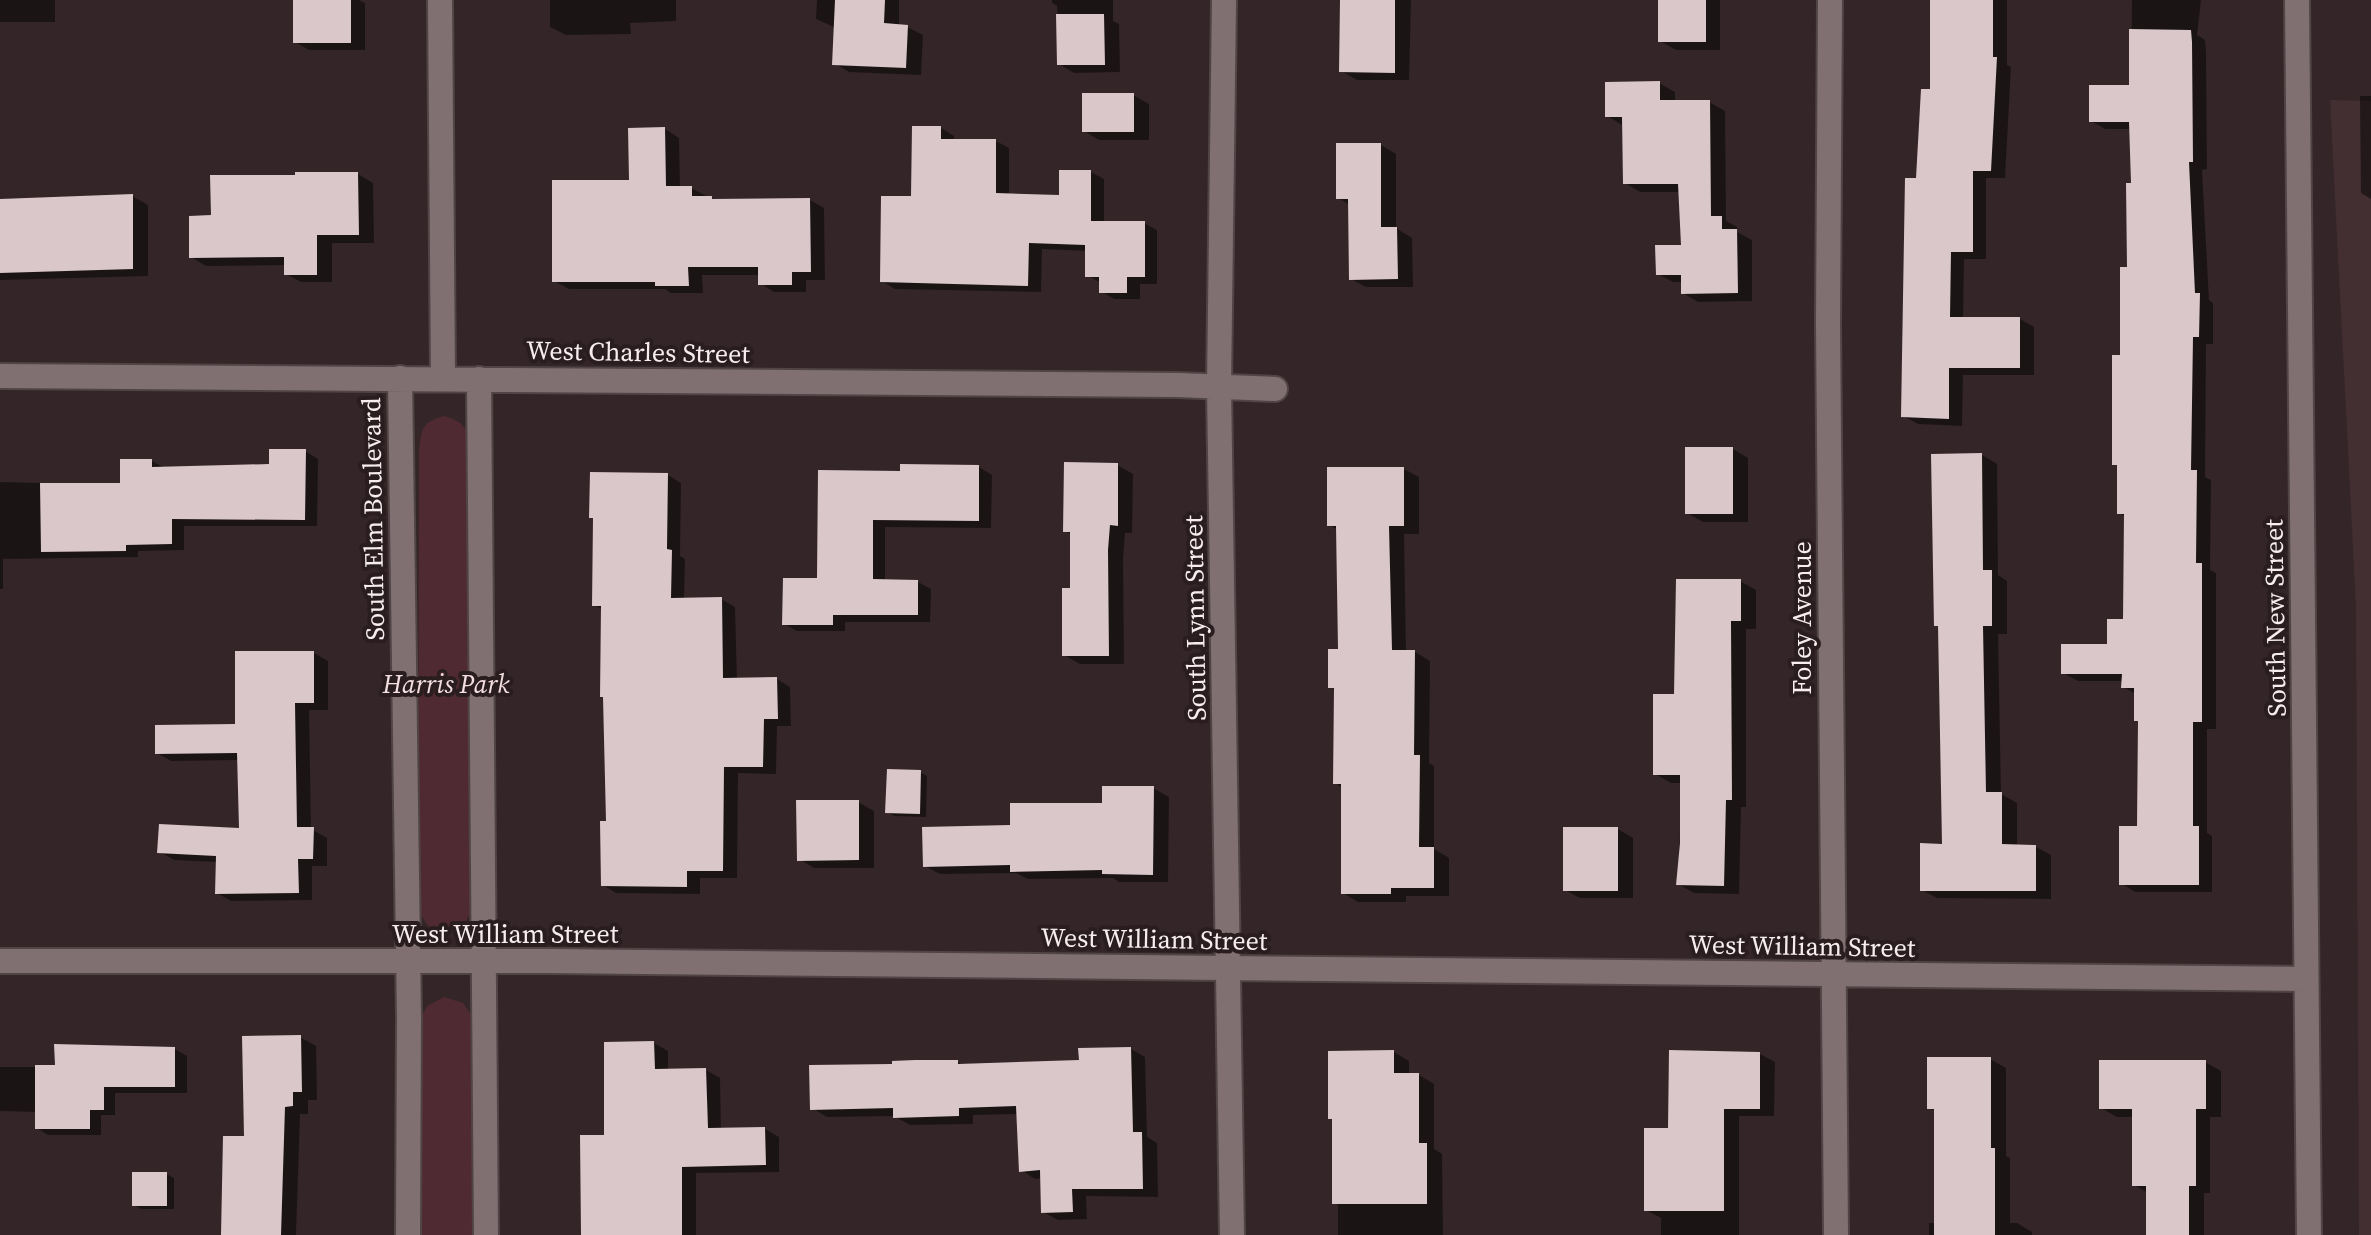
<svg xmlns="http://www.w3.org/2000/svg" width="2371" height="1235" viewBox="0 0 2371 1235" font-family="'Source Serif 4',serif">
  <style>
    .built { fill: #432e32 }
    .green { fill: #502a32 }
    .shadow { fill: #0007 }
    .building { fill: #d9c7ca }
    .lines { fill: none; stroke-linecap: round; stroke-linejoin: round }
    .street-casing { stroke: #504446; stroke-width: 28 }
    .street { stroke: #807072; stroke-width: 24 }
    .labels { text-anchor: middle; stroke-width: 8; stroke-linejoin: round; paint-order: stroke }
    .street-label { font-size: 26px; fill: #f7edef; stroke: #2a1d1f }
    .park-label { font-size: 26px; font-style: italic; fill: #f3dee2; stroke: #2a1d1f }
  </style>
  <rect width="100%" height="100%" fill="#342628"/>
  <path class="built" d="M2330,100l41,1v1134h-12l-3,-629z"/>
  <path class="green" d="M444,416c25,7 24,17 29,41l-1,453 -10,18h-32l-12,-17 1,-460c3,-23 2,-28 25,-35z
    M444,997l19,6 10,15 -1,217h-50l-2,-215 7,-14z"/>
  <path class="shadow" d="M0,0h55v22h-55z
    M295,0h64l6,3v47h-56l-14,-8z
    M550,0h126v21l-46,2 1,11 -65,1 -16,-8z
    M817,0h82v26l8,1 16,8 -2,40 -72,-3 -15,-9 2,-35 -20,-9z
    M1052,0h61v21l6,3 1,48 -46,1 -15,-9 -2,-58 -5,-3z
    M1342,0h69l-2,80h-52l-16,-9z
    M1660,0h60v50h-44l-16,-9z
    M1932,0h75v65l4,2 -6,111h-19v81h-22l-1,60h57l14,8v48h-71l-1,51 -44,-2 -15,-8 15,-236 14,-89z
    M2132,0h69l-4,35 8,5 1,12 1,117 -5,1 7,130 4,3v41h-7l-1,133 6,3 -1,90 6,3v156h-9v104l5,3v56h-77l-14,-9 18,-55 1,-106 -4,-2v-26l-13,-7 1,-6h-46l-15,-8 46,-27 16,-25 1,-104 -7,-4v-47l-5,-2 15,-195 4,-84 -2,-56h-26l-14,-8 40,-34z
    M1659,83l16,9v10h34l16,9 1,110 11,6v5l15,8v61l-54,1 -15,-9v-11h-10l-15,-8 25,-27 -2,-55h-41l-15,-9 -3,-58 -15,-9z
    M1133,95l16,9v36h-50l-15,-9z
    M2360,96h11v103l-10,-6z
    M941,128l13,8v5h42l13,7v47l52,2 30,-25 13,7v44h40l13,7v54h-17v15h-26l-13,-8v-8l-14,-8v-24l-45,-2 -1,43 -146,-3 -13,-8z
    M665,129l14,9 1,50h11l25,13 94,-1 14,8 1,72h-19v12h-32l-14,-9v-8h-58l1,18h-32l-6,-4h-96l-15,-8 77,-99z
    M1381,145l15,9v74l16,10 1,49h-47l-15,-8 -1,-74 -12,-7z
    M358,174l15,9 1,60h-42v39h-31l-15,-8v-9l-80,1 -15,-9 22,-40z
    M132,196l16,9v71l-148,4v-79z
    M1733,449l15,9v64h-45l-16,-9z
    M305,451l13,8 -1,67h-133v24l-46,1v6l-135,2v30h-3v-107l122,3 30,-24 13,7 106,-2z
    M1982,455l15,9 1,111 9,6v53h-9l3,160 16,9v43l19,1 15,8v44l-114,-1 -15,-8 22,-44 -4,-218 -4,-3z
    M1117,465l16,9 -1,59h-7l-2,26 1,105h-44l-16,-9 8,-65v-55l-7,-4z
    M979,467l13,8 -1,53 -106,-1v54l33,1 13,7 -1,33h-85v9h-48l-13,-7 118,-151z
    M1404,469l15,8v57h-15l2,118h9l15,9 -1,102 5,3v83l15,9v38h-43v6h-48l-15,-9v-105l-8,-5 1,-93 -6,-3 10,-36 -2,-121 -9,-5z
    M668,475l13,8 -1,73 5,3 -1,40h37l14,8 2,73 40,-1 13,8 1,39h-14l-1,48 -38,-1 -1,105h-37v16l-84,-1 -13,-8 5,-62 -5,-213 -9,-5 1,-86 -4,-2z
    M1740,581l16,9v39h-10v178h-5l-2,87 -45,-1 -16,-9 4,-101h-11l-16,-9 21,-78z
    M314,653l14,8v49h-19l2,119 16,9v28h-15v34l-81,1 -14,-8v-31l-43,-2 -14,-8 81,-22 -2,-70 -68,1 -14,-8 80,-27z
    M920,772l7,4 -1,41 -32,-1 -7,-5z
    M1153,788l16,9 -1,85h-49l-6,-4 -85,1 -12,-6 -76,1 -15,-8 87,-39 92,-22z
    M858,802l16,9v57h-60l-15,-9z
    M1618,829l15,9v60h-53l-15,-8z
    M300,1037l16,9 1,54h-9v14h-8l-4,121h-73l23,-97z
    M654,1043l14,8v19h38l14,8 1,52 44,-1 14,8v35l-83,1v62h-113l23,-98z
    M175,1049l12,7v37h-72v22h-14v20h-53l-11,-7v-16l-37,-1v-44h57z
    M1131,1049l14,8 2,80 10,6 1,54 -72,-1 1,23 -29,1 -15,-8 -1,-34 -7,1 -14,-9 -3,-56 -45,1v9l-63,1 -16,-9 -67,1 -15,-9 146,-46 7,4 116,-4z
    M1394,1052l15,9v14h10l15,9v65l8,5 1,81h-105v-30l-4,-2z
    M1760,1054l15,8 -1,54h-35v119h-78v-17l-15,-8 23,-80z
    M1990,1059l16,9v88l4,2v65h7l15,9v3h-103v-12h7v-112l-7,-3z
    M2205,1062l16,9v46h-11v76h-6v42h-56v-42l-14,-8v-68h-17l-16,-9z
    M166,1174l8,4v31h-33l-7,-4z"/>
  <path class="building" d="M293,0h58v43h-58z
    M835,0h50l-1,23 24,2 -2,43 -74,-3z
    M1340,0h55v73l-56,-1z
    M1658,0h48v42h-48z
    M1930,0h63v57h4l-6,114h-18v81h-22l-1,65h70v51h-71v51l-48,-2 4,-239h11l5,-89h9z
    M1056,14h48l1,51h-48z
    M2129,29l62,1 1,12 1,120h-4l6,131h5l-1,44h-6l-2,133h6l-1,93h6v159h-9v104h6v59h-80v-59h18l1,-105h-4v-33h-13l1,-14h-61v-30h46v-25h16l1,-105h-7v-49h-5v-110h8v-88h7l-1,-84h5l-2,-61h-40v-37h40z
    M1660,81v19h50l1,116h11v13h15l1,64 -57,1v-19h-25l-1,-30h26l-3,-61h-55l-1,-67h-17v-35z
    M1082,93h52v39h-52z
    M912,126h29v13h55v54l63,2v-25h32v51h54v56h-18v16h-28v-16h-14v-32l-56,-2 -1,43 -148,-4 1,-86h30z
    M665,127l1,59h26v10h20v3l98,-1 1,74h-19v13h-34v-18h-70l1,19h-34v-4h-103v-102h77l-1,-52z
    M1336,143h45v84h16l1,52 -49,1 -1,-81h-12z
    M295,172h63l1,63h-42v40h-33v-18l-95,1v-42l22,-1 -1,-40h85z
    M133,194v75l-133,4v-74z
    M1685,447h48v67h-48z
    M269,449h37l-1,71 -133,-1v25l-46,1v6l-85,1 -1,-69h80v-24h32v8l117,-3z
    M1982,453l1,117h9v56h-9l3,166h16v52l34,1v46h-116v-48l22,1 -4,-218h-4l-3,-172z
    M1064,462l54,1v63l-8,-1 -2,25 1,106h-47v-68h8v-56h-7z
    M900,464l79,1v56l-106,-1v59l45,1v35h-85v10h-51l1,-47h34l1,-108 82,1z
    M1327,467h77v59h-15l3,124h23l-1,105h6l-1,92h15v41h-43v6h-50v-110h-8l1,-96h-6v-39h10l-2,-123h-9z
    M590,472l78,1 -1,76 5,1 -1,48 51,-1 1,81 54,-1 1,42h-14l-1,48h-39l-1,104h-36v16l-86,-1 -1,-65h6l-3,-124h-3l1,-91h-9l1,-88h-4z
    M1676,579h65v42h-10l1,179h-6l-2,86 -48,-1 4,-42v-68h-27v-81h21z
    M235,651h79v52h-19l2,124h17l-1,32h-15l1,34 -84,1 1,-38 -59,-3 2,-29 80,4 -2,-75 -82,1v-29l80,-1z
    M887,769l34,1 -1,44 -35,-1z
    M1102,786h52l-1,89 -51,-1v-4l-92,2v-7l-87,2 -1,-40 88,-2v-22h92z
    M796,800h63v60l-62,1z
    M1563,827h55v64h-55z
    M301,1035l1,57h-9v14l-8,1 -4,128h-60l2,-99h21l-2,-100z
    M654,1041l1,28 51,-1 2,60 57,-1 1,38 -84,2v68h-101l-1,-100h24v-93z
    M54,1044l121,3v40h-71v23h-14v19h-55v-64h20z
    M1131,1047l2,85h9l1,57h-71l1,23 -32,1 -1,-43 -21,2 -3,-66 -57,2v8l-66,2v-10l-83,2 -1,-45 83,-1v-3l23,-1h43v4l121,-4 -1,-12z
    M1394,1050v23h25v70h8v61h-95v-85h-4v-68z
    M1669,1050l91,2v57h-36v102h-80v-83h24z
    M1927,1057h64v91h4v87h-61v-126h-7z
    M2099,1060h107v49h-10v77h-7v49h-43v-49h-14v-77h-33z
    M132,1172h35v34h-35z"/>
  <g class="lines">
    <g class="street-casing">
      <path id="street" d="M440,0l3,379
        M1224,0l-5,387 13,848
        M1830,0l-2,324 8,911
        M2297,0l12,1235
        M0,376l1178,9 97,4
        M400,378l9,640 -1,217
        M479,379l7,856
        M0,961h548l1758,18"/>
    </g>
    <use href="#street" class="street"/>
  </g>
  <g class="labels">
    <g class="street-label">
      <text transform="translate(638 352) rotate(1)" y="9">West Charles Street</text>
      <text transform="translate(373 519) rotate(-91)" y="9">South Elm Boulevard</text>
      <text transform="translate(1195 618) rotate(-91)" y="9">South Lynn Street</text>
      <text transform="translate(1802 618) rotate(-90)" y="9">Foley Avenue</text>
      <text transform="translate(2275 618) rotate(-91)" y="9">South New Street</text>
      <text x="505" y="943">West William Street</text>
      <text transform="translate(1154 939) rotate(1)" y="9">West William Street</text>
      <text transform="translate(1802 946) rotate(1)" y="9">West William Street</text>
    </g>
    <g class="park-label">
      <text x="446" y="693">Harris Park</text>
    </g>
  </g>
</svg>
